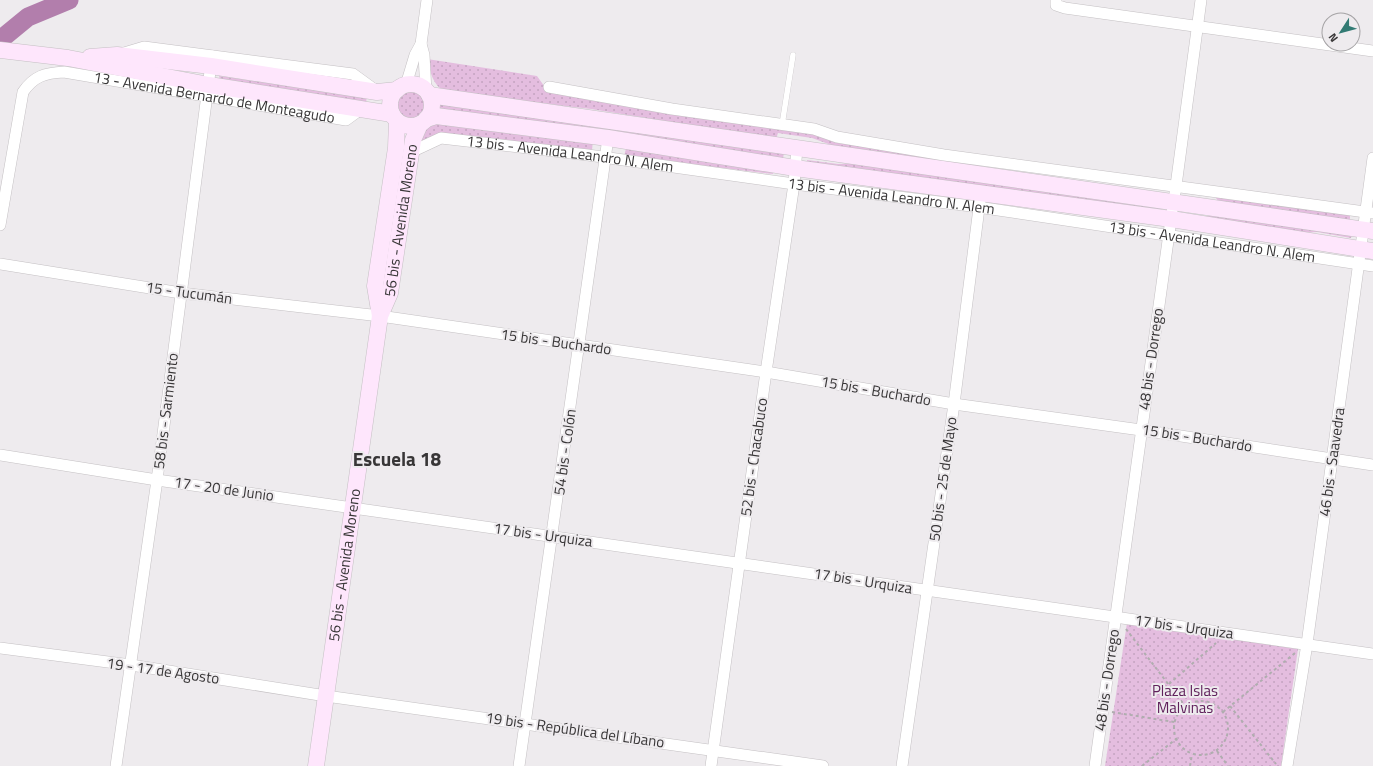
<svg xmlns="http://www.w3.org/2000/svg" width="1373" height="766" viewBox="0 0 1373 766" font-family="'Titillium Web',sans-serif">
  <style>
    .grass { fill: url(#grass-dots) }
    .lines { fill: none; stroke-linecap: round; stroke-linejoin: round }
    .river { stroke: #b27eac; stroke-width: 19 }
    .lane-casing { stroke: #c4c0c3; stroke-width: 6 }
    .street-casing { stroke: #c4c0c3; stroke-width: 12 }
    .secondary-casing { stroke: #c4c0c3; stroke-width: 17 }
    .path { stroke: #b0adaf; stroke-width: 2; stroke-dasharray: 3 3; stroke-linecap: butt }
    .lane { stroke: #fff; stroke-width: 5.5 }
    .street { stroke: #fff; stroke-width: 11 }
    .secondary { stroke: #fee6fc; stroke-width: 16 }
    .labels { text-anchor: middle; stroke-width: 4; stroke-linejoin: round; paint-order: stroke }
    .street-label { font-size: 15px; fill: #383637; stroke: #eeebee }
    .park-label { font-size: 15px; fill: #60215c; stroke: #eeebee }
    .district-label { font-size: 19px; font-weight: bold; fill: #383637; stroke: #eeebee }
  </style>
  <defs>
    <pattern id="grass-dots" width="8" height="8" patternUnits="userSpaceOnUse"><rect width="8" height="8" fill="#e4bddf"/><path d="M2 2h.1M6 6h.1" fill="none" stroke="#c4a3c0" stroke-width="1.8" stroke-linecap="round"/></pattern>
  </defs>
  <rect width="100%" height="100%" fill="#eeebee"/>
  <path class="grass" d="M427,59l110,17 10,14 268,44 23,9 134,19 15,7 -153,-23 -22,-8 -34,-5 -2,6 -185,-30 -146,-17c-12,-7 -15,-20 -18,-33z
    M219,76l148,20 -1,7 -146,-23z
    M396 105a14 14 0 1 1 28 0a14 14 0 1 1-28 0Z
    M439,103l345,49 -1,7 -345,-49z
    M440,123l153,17 -1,10 -153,-17 -19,10c4,-12 7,-18 20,-20z
    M627,145l147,23 -1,6 -149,-18z
    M807,160l31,4 19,-1 305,44 -1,6 -354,-49z
    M1215,197l135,18v6l-130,-18z
    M1180,212l23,4h27l122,18 -1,4 -34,-6 -15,1z
    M1127,623l171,26 -17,117h-176z"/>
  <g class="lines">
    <path class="river" d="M0,40l28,-23 41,-17"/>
    <g class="lane-casing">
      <path id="lane" d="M782,125l11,-70"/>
    </g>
    <g class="street-casing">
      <g id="street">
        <path d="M1056,0v5l9,3 308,43"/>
        <path d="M421,44l3,11 2,37"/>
        <path d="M124,53l20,-6 209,27 22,16"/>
        <path d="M406,85l9,-30 6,-11 6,-44"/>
        <path d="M549,87l123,22 142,20 23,8 107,18 429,58"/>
        <path id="s1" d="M411,152l30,-14 147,17 206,29 177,22 402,60"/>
        <path d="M1175,193l26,-193"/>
        <path id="s2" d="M0,225l23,-133c11,-16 22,-19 41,-20l282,48 15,-11"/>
        <path d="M0,264l181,29 199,23 386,56 188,32 187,26 232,35"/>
        <path d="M0,455l157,25 1216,174"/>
        <path d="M0,648l131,17 195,31 497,70"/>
        <path d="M116,766l41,-286 55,-424"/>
        <path d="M519,766l89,-628"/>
        <path d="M711,766l55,-394 28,-188 3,-36"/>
        <path d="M902,766l52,-362 26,-204"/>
        <path d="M1095,766l77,-554"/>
        <path d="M1287,766l20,-122 66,-486"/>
      </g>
    </g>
    <g class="secondary-casing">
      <g id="secondary">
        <path d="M0,50l68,8 141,27 183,29"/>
        <path d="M90,57l27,-2 94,11 166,26 20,-2"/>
        <circle cx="411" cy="105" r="21"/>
        <path d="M429,95l944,136"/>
        <path d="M426,119l10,-3 172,22 187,30 376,51 202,32"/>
        <path d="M380,316l-5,-30 21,-138 1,-27"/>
        <path id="s3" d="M316,766l64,-450 10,-23 23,-153 7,-16"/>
      </g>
    </g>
    <path class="path" d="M1126,629l59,77
      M1169,684l47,-41
      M1174 728a27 27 0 1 1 54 0a27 27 0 1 1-54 0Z
      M1230,706l46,58
      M1112,712l62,10
      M1223,712l72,-59
      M1217,751l11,15
      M1142,766l34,-27
      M1190,766l2,-12"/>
    <use href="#lane" class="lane"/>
    <use href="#street" class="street"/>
    <use href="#secondary" class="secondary"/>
  </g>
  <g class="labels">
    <g class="street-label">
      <text dy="5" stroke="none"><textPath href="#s2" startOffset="335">13 - Avenida Bernardo de Monteagudo</textPath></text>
      <text dy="5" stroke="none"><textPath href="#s1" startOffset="163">13 bis - Avenida Leandro N. Alem</textPath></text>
      <text dy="5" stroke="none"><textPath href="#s1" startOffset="487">13 bis - Avenida Leandro N. Alem</textPath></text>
      <text dy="5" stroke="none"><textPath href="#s3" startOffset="553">56 bis - Avenida Moreno</textPath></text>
      <text dy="5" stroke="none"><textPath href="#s1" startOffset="811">13 bis - Avenida Leandro N. Alem</textPath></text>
      <text transform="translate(189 293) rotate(8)" y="5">15 - Tucumán</text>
      <text transform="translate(556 342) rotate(8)" y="5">15 bis - Buchardo</text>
      <text transform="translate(1151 359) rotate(-82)" y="5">48 bis - Dorrego</text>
      <text transform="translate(876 391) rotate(10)" y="5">15 bis - Buchardo</text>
      <text transform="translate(166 411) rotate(-83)" y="5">58 bis - Sarmiento</text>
      <text transform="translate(1197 438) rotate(9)" y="5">15 bis - Buchardo</text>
      <text transform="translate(565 452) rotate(-82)" y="5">54 bis - Colón</text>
      <text transform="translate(754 457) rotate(-82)" y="5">52 bis - Chacabuco</text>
      <text transform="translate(1332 462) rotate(-82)" y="5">46 bis - Saavedra</text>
      <text transform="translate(943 479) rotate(-82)" y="5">50 bis - 25 de Mayo</text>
      <text transform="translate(224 489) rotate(8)" y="5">17 - 20 de Junio</text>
      <text transform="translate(543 535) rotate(8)" y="5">17 bis - Urquiza</text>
      <text dy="5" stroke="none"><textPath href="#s3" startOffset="203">56 bis - Avenida Moreno</textPath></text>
      <text transform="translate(863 581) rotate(9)" y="5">17 bis - Urquiza</text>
      <text transform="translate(1184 627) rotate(8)" y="5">17 bis - Urquiza</text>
      <text transform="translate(163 671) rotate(8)" y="5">19 - 17 de Agosto</text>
      <text transform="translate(1107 680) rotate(-82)" y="5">48 bis - Dorrego</text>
      <text transform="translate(575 730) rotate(8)" y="5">19 bis - República del Líbano</text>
    </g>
    <g class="park-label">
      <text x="1185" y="696">Plaza Islas<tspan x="1185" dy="17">Malvinas</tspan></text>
    </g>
    <g class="district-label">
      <text x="397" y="466">Escuela 18</text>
    </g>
  </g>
  <g transform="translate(1341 32) rotate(234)"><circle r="19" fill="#eeebee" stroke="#a5a3a5"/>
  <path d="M0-3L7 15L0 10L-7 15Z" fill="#327a73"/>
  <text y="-6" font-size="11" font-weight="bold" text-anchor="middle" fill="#383637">N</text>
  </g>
</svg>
